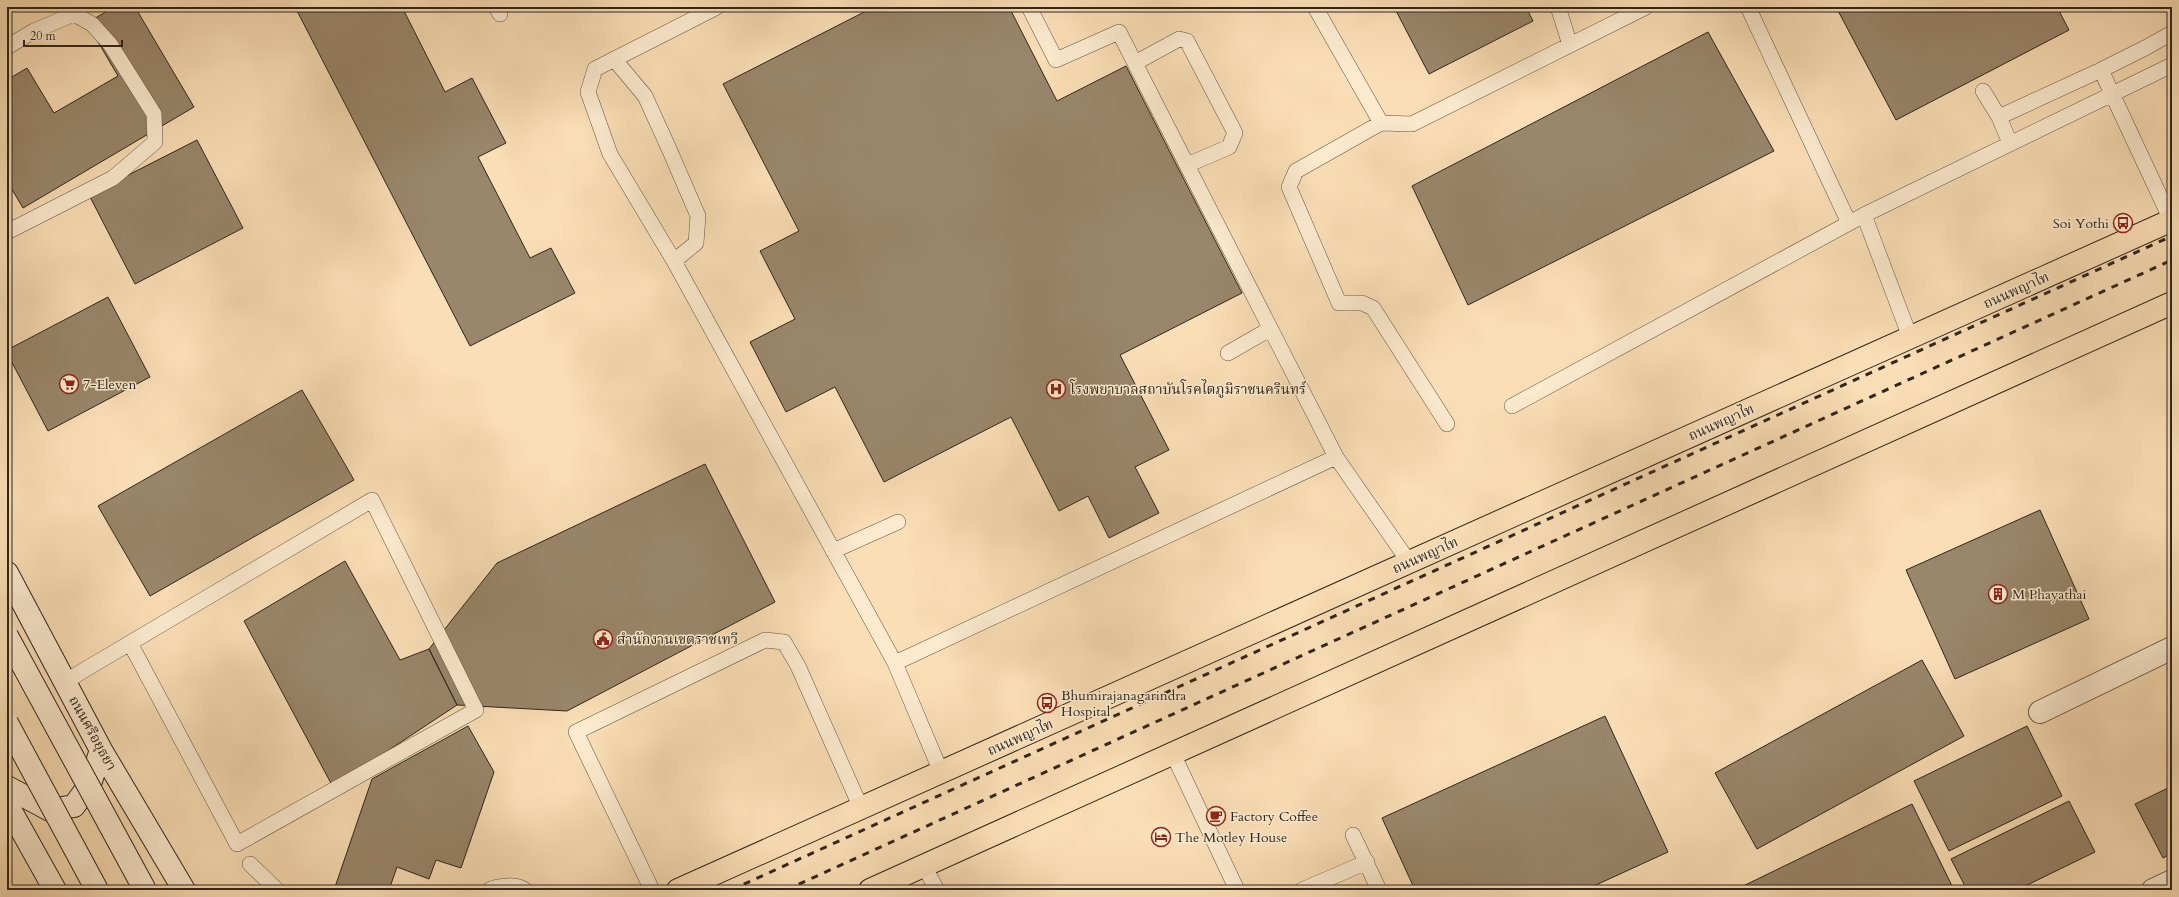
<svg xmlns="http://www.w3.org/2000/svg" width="2179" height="897" viewBox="0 0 2179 897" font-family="Cardo,'Noto Serif Thai',serif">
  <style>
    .building { fill: #99866b; stroke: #2f261b }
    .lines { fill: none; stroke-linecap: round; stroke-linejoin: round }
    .service-casing { stroke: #625442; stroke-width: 16 }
    .minor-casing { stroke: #625442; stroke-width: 24 }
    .secondary-casing { stroke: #2f261b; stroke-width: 24 }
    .primary-casing { stroke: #2f261b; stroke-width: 24 }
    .service { stroke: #fceacf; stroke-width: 15 }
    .minor { stroke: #fceacf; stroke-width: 22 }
    .secondary { stroke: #fceacf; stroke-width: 22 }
    .primary { stroke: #fadeb5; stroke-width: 22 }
    .rail { stroke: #2f261b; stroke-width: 3; stroke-dasharray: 7 7; stroke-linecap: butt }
    .secondary-bridge-casing { stroke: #2f261b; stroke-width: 24; stroke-linecap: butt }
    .secondary-bridge { stroke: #fceacf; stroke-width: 22 }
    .labels { text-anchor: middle; stroke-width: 3; stroke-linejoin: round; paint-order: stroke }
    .poi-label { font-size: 14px; fill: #2f261b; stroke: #fceacf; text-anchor: start }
    .street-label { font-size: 14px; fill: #2f261b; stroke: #fceacf }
  </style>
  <rect width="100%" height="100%" fill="#fadeb5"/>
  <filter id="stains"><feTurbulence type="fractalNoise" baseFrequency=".005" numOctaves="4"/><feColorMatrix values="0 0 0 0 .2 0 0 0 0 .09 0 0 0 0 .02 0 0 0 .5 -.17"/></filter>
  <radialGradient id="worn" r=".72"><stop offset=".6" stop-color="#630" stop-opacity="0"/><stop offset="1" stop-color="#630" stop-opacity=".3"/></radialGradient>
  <path class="building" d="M114,7h21l59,100 -171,101 -16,-27v-101l20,-12 27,45 64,-37 -31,-53z
    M295,7h107l43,85 27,-14 34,65 -28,14 52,101 21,-10 24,45 -105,53z
    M874,7h135l48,94 69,-35 116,227 -122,62 49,95 -34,17 24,46 -50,25 -21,-42 -29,15 -48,-94 -127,65 -49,-95 -49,25 -36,-70 45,-23 -35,-68 39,-20 -76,-147z
    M1394,7h132l7,14 -104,53z
    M1836,7h221l12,23 -173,90z
    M1708,32l66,119 -306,154 -56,-119z
    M197,140l46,88 -108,56 -46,-89z
    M108,297l42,80 -102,54 -41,-78v-3z
    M302,390l52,90 -204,116 -52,-90z
    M705,464l70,138 -208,109 -110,-6 -28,-56 68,-86z
    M2040,510l49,109 -134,60 -49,-109z
    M345,561l55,99 29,-11 28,56 -124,82 -89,-166z
    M1922,660l42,76 -207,113 -42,-76z
    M1605,716l63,136 -83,38h-170l-33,-72z
    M468,726l26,46 -33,96 -25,-8 -7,19 -32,-12 -8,23h-55l38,-111z
    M2027,726l35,70 -113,55 -35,-70z
    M2172,786v67l-9,5 -28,-54z
    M2069,801l26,51 -78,38h-50l-16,-31z
    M1912,804l42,86h-217v-1z"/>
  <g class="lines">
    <g class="service-casing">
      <path id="service" d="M496,7l4,7
        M717,7l-122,62 -7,23 22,62 64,107 221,402 46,109
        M1029,7l27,53 63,-28 217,425 73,105
        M1315,7l66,116
        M1558,7l12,38
        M1748,7l101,216
        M7,47l27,-16 40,-17 18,10 18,20 44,70 1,28 -42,36 -106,54
        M614,59l31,37 25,55 28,65 -2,27 -22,18
        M1135,63l44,-24 8,2 48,92 -6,14 -42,18
        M1983,91l16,26 11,26
        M1999,117l102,-47
        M1864,215l46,122
        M2171,220l-70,-150 44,-22 27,-15
        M1228,353l42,-24
        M1512,406l352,-191 308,-150
        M1447,424l-74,-116 -11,-5h-23l-50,-116 7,-16 85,-48 31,1 234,-117
        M833,551l65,-29
        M895,663l441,-206
        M65,682l21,-13 286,-169 104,210 -239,134 -107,-201
        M1173,754l64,136
        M1353,835l26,55
        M250,864l27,26
        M924,866l13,24
        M489,890c10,-5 27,-6 36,0
        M652,890l-76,-158 189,-92 19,2 14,24 63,142
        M1302,890l65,-28"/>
    </g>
    <g class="minor-casing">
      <path id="minor" d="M2040,712l132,-64
        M2153,890l19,-9"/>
    </g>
    <g class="secondary-casing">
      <path id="secondary" d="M7,573l94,177 83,140
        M7,787l43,23 24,-4 16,-22 11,-34
        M7,804l48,86"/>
    </g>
    <g class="primary-casing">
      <path id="primary" d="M678,890l1494,-670
        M870,890l1302,-587"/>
    </g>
    <use href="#service" class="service"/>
    <use href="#minor" class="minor"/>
    <use href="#secondary" class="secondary"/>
    <use href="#primary" class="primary"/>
    <path class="rail" d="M731,890l1441,-654
      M786,890l1386,-630"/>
    <g class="secondary-bridge-casing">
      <path id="secondary-bridge" d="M7,636l138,254
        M7,723l90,167"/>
    </g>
    <use href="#secondary-bridge" class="secondary-bridge"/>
  </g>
  <defs>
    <g id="bus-ring" transform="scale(1)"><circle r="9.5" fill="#fceacf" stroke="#8f2418" stroke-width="1.5"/><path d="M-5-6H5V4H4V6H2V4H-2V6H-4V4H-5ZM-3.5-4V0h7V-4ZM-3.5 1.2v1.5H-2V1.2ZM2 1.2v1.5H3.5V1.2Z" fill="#8f2418"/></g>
    <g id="supermarket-ring" transform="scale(1)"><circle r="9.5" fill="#fceacf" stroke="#8f2418" stroke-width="1.5"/><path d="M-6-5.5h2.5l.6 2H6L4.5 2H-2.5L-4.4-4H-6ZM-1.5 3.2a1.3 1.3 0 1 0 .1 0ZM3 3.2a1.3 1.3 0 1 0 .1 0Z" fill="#8f2418"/></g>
    <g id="hospital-ring" transform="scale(1)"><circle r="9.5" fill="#fceacf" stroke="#8f2418" stroke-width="1.5"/><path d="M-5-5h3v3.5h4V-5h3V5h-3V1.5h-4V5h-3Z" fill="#8f2418"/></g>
    <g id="building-ring" transform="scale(1)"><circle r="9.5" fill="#fceacf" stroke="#8f2418" stroke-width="1.5"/><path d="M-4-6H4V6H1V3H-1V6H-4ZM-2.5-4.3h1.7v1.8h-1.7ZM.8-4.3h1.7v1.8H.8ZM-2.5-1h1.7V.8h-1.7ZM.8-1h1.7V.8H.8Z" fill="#8f2418"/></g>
    <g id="civic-ring" transform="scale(1)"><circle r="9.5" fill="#fceacf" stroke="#8f2418" stroke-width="1.5"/><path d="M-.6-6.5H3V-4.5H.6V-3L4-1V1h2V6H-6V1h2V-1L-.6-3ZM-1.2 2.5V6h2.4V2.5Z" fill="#8f2418"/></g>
    <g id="cafe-ring" transform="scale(1)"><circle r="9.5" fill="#fceacf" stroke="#8f2418" stroke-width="1.5"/><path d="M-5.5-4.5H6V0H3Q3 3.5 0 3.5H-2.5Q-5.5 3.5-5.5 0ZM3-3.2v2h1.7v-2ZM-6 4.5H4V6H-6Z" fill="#8f2418"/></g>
    <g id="hotel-ring" transform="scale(1)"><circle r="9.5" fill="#fceacf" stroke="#8f2418" stroke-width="1.5"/><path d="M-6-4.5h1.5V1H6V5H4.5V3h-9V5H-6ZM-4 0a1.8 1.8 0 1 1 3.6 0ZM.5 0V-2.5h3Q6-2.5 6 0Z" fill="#8f2418"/></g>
  </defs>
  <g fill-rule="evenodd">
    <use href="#bus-ring" x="2123" y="223"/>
    <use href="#supermarket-ring" x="69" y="384"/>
    <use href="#hospital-ring" x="1056" y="389"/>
    <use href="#building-ring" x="1998" y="594"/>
    <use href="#civic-ring" x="603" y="639"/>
    <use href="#bus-ring" x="1047" y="703"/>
    <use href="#cafe-ring" x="1216" y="816"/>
    <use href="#hotel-ring" x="1161" y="837"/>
  </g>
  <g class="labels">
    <g class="poi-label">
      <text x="2109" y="228" text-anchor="end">Soi Yothi</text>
      <text x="83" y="389">7-Eleven</text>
      <text x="1070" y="394">โรงพยาบาลสถาบันโรคไตภูมิราชนครินทร์</text>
      <text x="2012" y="599">M Phayathai</text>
      <text x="617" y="644">สำนักงานเขตราชเทวี</text>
      <text x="1061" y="700">Bhumirajanagarindra<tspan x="1061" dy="16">Hospital</tspan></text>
      <text x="1230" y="821">Factory Coffee</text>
      <text x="1175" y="842">The Motley House</text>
    </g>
    <g class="street-label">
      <text transform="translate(2016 290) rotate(-24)" y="5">ถนนพญาไท</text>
      <text transform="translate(1721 422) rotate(-24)" y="5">ถนนพญาไท</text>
      <text transform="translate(1425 555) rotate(-24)" y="5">ถนนพญาไท</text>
      <text transform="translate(93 733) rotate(61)" y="5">ถนนศรีอยุธยา</text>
      <text transform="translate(1020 737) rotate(-24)" y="5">ถนนพญาไท</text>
    </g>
  </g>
  <rect width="2179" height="897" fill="none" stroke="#fadeb5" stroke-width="24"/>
  <rect x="8" y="8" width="2163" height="881" fill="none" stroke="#2f261b" stroke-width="2"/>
  <rect x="12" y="12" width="2155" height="873" fill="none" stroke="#2f261b"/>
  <path d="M24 40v6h98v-6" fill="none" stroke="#2f261b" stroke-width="2"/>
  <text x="30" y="40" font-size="12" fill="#2f261b" stroke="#fceacf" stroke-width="3" paint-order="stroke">20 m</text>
  <rect width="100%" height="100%" filter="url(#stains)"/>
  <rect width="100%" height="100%" fill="url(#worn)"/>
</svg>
